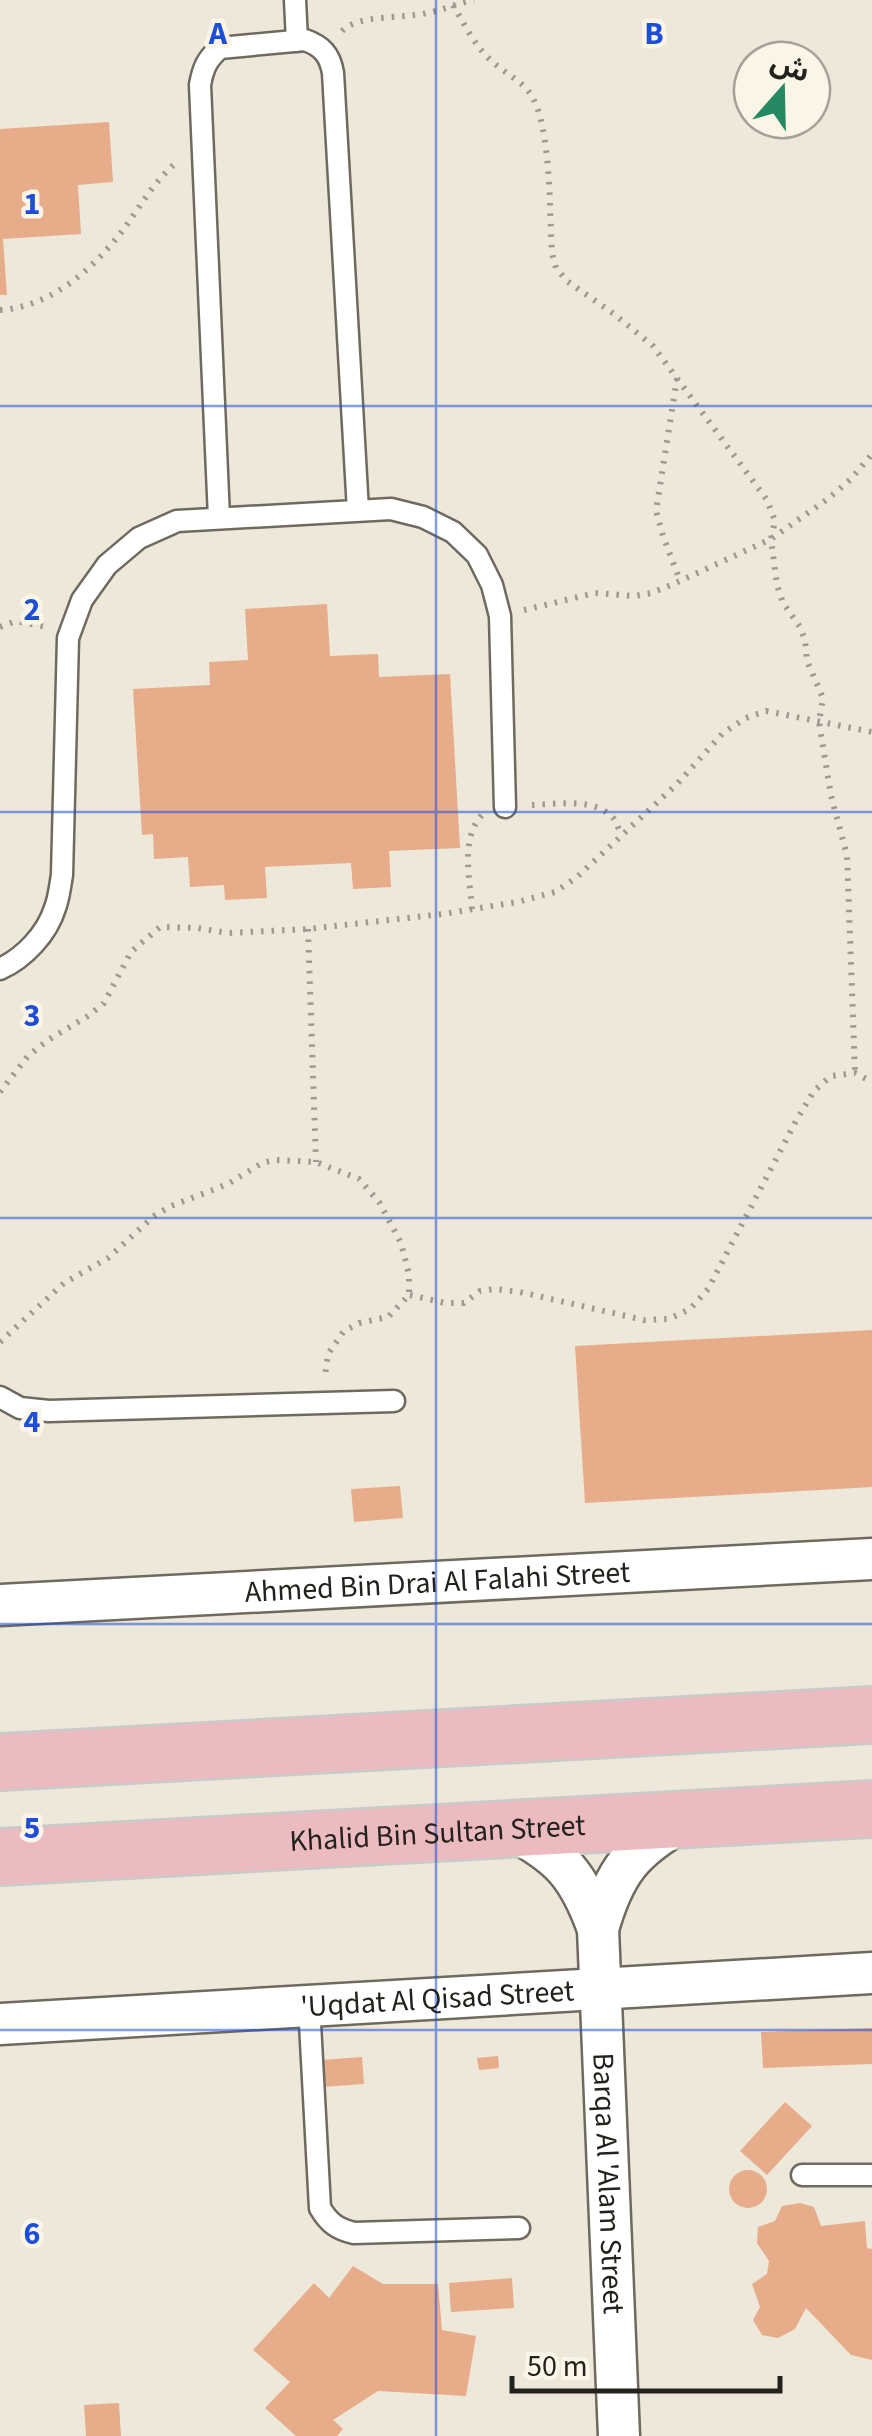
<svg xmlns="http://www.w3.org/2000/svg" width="872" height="2436" viewBox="0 0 872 2436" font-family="'Source Sans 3','Noto Sans Arabic',sans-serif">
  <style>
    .building { fill: #e7ac8a }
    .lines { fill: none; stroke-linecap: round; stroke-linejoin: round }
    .lane-casing { stroke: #6e6a5d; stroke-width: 25 }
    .street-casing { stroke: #6e6a5d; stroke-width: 45 }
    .primary-casing { stroke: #cacac9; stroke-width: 60 }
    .path { stroke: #9e9a90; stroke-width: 6; stroke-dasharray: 2.5 8; stroke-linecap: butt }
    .lane { stroke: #fff; stroke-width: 20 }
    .street { stroke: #fff; stroke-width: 40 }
    .primary { stroke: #ecbbbf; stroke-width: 55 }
    .grid { fill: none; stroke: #1d4ed8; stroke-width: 2.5; stroke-opacity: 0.55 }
    .labels { text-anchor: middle; stroke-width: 9; stroke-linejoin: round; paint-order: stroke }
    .street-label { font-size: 30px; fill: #24221d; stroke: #faf5e7 }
    .grid-label { font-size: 32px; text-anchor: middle; font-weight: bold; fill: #1d4ed8; stroke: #faf5e7; stroke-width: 9; stroke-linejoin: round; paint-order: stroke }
  </style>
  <rect width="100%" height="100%" fill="#ede8da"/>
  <path class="building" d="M109,122l4,60 -35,3 3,49 -78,5 4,56h-7v-166z
    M327,604l3,52 48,-2 1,23 71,-3 10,174 -71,3 2,36 -38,2 -2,-26 -86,4 2,31 -42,2 -1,-15 -34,2 -2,-30 -34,2 -1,-25 -11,1 -9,-146 77,-4 -1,-23 39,-2 -3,-51z
    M872,1330v157l-287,16 -10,-157z
    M400,1486l3,32 -49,4 -3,-33z
    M872,2028v36l-109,4 -2,-36z
    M498,2056l1,12 -20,2 -2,-12z
    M362,2057l2,27 -42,3 -1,-27z
    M785,2102l27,24 -45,49 -27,-24z
    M729 2189a19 19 0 1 1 38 0a19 19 0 1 1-38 0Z
    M800,2203l14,4 7,19 44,-5 2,27 5,1v111l-21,-5 -45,-47 -11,21 -17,9 -16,-3 -9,-15 7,-13 -8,-23 15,-10 2,-13 -12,-18 1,-16 17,-6 7,-15z
    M353,2266l30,18h55l4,46 34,6 -10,60 -88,-5 -45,29 10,9 -6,7h-41l-31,-28 25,-26 -37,-32 61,-67 15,15z
    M512,2278l2,30 -63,4 -2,-29z
    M119,2403l2,33h-35l-2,-31z"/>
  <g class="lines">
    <g class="lane-casing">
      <path id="lane" d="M295,0l2,41
        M219,518l-19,-433c3,-17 7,-26 20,-37l85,-8c17,6 25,15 28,33l25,438
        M0,969c24,-11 47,-35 55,-61 4,-10 5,-22 7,-33l6,-237 14,-38 25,-35 32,-27 38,-17 214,-12 32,8 30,15 24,23 15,30 8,31 5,191
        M0,1397l20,11 29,3 345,-10
        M309,2005l11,203c9,15 17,21 34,25l165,-5
        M802,2175h70"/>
    </g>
    <g class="street-casing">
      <g id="street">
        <path id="s1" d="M0,1605l872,-46"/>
        <path id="s2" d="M512,1830c50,26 67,46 86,99l21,507"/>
        <path d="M598,1929c16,-57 34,-80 86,-109"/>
        <path id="s3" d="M0,2024l872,-51"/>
      </g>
    </g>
    <g class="primary-casing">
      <g id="primary">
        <path d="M0,1762l872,-47"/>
        <path id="s4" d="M0,1857l872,-48"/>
      </g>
    </g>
    <path class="path" d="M453,5c12,20 22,42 40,57 11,11 26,17 36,30 23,30 20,121 23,161l4,15 11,13 47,33 39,32 114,154 8,21 -4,18 6,46 6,18 17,24 5,13 2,21 16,37 -4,24 12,74 16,59 8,218
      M342,31c17,-17 60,-12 85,-18 16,-3 31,-10 47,-13
      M0,310c51,-3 93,-41 123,-80 17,-23 31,-49 54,-68
      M677,378l-21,133 7,25 17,45
      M524,610l71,-17 39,3 18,-3 28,-12 91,-42 58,-41 22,-19 21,-25
      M0,627l16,-6 31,6
      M532,805c25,-1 63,-8 82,14 3,5 5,11 7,16
      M472,909c-2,-29 -12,-71 10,-94
      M308,929l8,233
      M0,1092l28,-36 20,-16 40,-24 16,-13 27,-51 29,-25 37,1 31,5 80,-4 135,-15 74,-12 38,-10 22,-15 100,-93 46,-51 23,-15 20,-7 106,21
      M410,1295l35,8h19l16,-12 15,-2 25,3 124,28 25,-1 21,-10 18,-20 89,-170 17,-28 17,-15 24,-3 17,9
      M0,1342l64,-59 44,-25 46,-42 17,-10 57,-22 34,-21 13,-3 41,2 43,17 20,23 22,41 8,31v21l-21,22 -29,6 -15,8 -16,23 -3,22"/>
    <use href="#lane" class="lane"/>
    <use href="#street" class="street"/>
    <use href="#primary" class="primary"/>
  </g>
  <path class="grid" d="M436,0v2436M0,406h872M0,812h872M0,1218h872M0,1624h872M0,2030h872"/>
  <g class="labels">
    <g class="street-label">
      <text dy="10" stroke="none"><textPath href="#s1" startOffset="438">Ahmed Bin Drai Al Falahi Street</textPath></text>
      <text dy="10" stroke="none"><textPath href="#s4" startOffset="438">Khalid Bin Sultan Street</textPath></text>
      <text dy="10" stroke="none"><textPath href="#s3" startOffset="438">'Uqdat Al Qisad Street</textPath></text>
      <text dy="10" stroke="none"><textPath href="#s2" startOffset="390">Barqa Al 'Alam Street</textPath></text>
    </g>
  </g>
  <g class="grid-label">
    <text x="218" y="44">A</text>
    <text x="654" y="44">B</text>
    <text x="32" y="214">1</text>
    <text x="32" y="620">2</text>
    <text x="32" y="1026">3</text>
    <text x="32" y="1432">4</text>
    <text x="32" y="1838">5</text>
    <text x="32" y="2244">6</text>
  </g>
  <g transform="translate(782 90) rotate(20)"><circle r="48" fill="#faf5e7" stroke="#a4a196" stroke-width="2.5"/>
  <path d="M0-8L18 38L0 25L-18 38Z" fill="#258862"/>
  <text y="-15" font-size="28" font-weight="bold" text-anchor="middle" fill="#24221d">ش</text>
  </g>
  <path d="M512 2376v15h268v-15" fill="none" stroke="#24221d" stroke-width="5"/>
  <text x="527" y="2376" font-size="30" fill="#24221d" stroke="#faf5e7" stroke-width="8" paint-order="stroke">50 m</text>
</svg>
